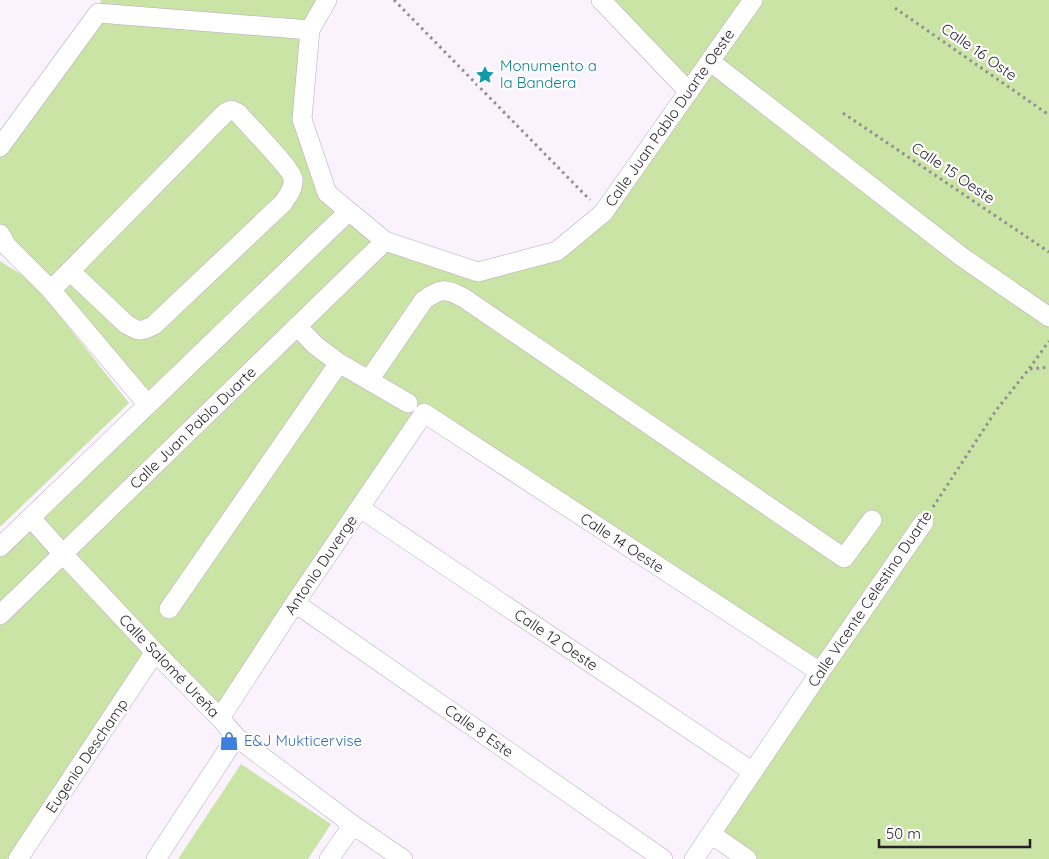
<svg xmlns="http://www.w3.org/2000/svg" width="1049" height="859" viewBox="0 0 1049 859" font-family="Quicksand,sans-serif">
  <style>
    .green { fill: #c9e4a4 }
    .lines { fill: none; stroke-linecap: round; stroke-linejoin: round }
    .street-casing { stroke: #baa8c3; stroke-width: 20 }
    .path { stroke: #928b95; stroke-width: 3; stroke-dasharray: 2.5 4; stroke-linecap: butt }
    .street { stroke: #fff; stroke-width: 19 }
    .labels { text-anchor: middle; stroke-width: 4.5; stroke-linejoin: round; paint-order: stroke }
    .street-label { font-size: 15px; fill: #261f29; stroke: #fff }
    .culture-label { font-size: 15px; fill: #0d838f; stroke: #fff; text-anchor: start }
    .shop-label { font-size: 15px; fill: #366cbe; stroke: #fff; text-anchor: start }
  </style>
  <rect width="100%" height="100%" fill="#faf3fe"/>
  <path class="green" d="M101,0h226l-17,30 -8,89 37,101 46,21 93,30 79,-20 46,-38 86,-121 -88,-92h448v859h-304l-34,-25 109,-162 -396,-259 -204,305 -65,-66 -148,207h-7v-312l148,-142 -148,-177v-81l98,-134z
    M0,261l33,21 96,121 -129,124z
    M241,764l90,60 -23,35h-130z"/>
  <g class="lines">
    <g class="street-casing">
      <path id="street" d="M327,0l-17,30 -8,89 25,74 58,48 93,31 79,-21 46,-38 150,-213
        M601,0l88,92
        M711,62l251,195 87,60
        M0,147l98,-134 212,17
        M0,234l7,12 44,44 97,115
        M51,290l19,-19 155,-158 6,-3 7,3c9,11 54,56 55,66 1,10 -5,16 -10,24l-129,122c-13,7 -15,7 -28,-1l-56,-53
        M297,326l18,19 24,18 69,40
        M369,380l55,-80c17,-12 22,-12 40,-2l380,260 28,-38
        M360,508l393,264
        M31,518l32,36 92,98 65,66 16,19 117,88 50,34
        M0,547l349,-336
        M295,603l368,256
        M169,609l170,-246
        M0,615l385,-374
        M220,718l75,-115 129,-190 396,259
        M711,834l36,25
        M18,859l137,-207
        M156,859l80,-122
        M329,859l24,-34
        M694,859l126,-187 104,-150"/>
    </g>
    <path class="path" d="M394,0l196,200
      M895,8l154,107
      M843,113l206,139
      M1030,369l19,-2
      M933,507l64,-98 32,-40 20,-28"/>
    <use href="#street" class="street"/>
  </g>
  <defs>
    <g id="sight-bare" transform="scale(1.5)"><path d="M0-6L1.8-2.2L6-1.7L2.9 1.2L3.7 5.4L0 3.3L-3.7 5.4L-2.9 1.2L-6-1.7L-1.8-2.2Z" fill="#0f9aa8" stroke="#fff" stroke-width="2.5" paint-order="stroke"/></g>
    <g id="shop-bare" transform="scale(1.5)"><path d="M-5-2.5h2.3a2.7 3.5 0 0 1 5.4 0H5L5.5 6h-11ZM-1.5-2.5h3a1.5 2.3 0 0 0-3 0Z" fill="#3f7fe0" stroke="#fff" stroke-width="2.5" paint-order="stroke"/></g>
  </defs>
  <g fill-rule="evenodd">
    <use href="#sight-bare" x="485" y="75"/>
    <use href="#shop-bare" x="229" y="741"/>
  </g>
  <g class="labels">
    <g class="street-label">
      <text transform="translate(979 52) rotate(35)" y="5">Calle 16 Oste</text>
      <text transform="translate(670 118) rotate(-55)" y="5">Calle Juan Pablo Duarte Oeste</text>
      <text transform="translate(953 173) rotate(34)" y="5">Calle 15 Oeste</text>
      <text transform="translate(193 428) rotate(-44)" y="5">Calle Juan Pablo Duarte</text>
      <text transform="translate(622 543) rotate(33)" y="5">Calle 14 Oeste</text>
      <text transform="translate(321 565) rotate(-56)" y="5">Antonio Duverge</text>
      <text transform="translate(870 599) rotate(-56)" y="5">Calle Vicente Celestino Duarte</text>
      <text transform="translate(556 640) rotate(34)" y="5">Calle 12 Oeste</text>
      <text transform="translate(169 666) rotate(46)" y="5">Calle Salomé Ureña</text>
      <text transform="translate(479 731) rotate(35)" y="5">Calle 8 Este</text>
      <text transform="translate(87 756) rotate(-56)" y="5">Eugenio Deschamp</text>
    </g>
    <g class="culture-label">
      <text x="500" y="71">Monumento a<tspan x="500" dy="17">la Bandera</tspan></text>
    </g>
    <g class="shop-label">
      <text x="244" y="746">E&amp;J Mukticervise</text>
    </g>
  </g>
  <path d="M879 839v8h151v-8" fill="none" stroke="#261f29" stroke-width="2.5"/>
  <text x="886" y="839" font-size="15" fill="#261f29" stroke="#ffffff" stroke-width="4" paint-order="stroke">50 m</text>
</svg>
